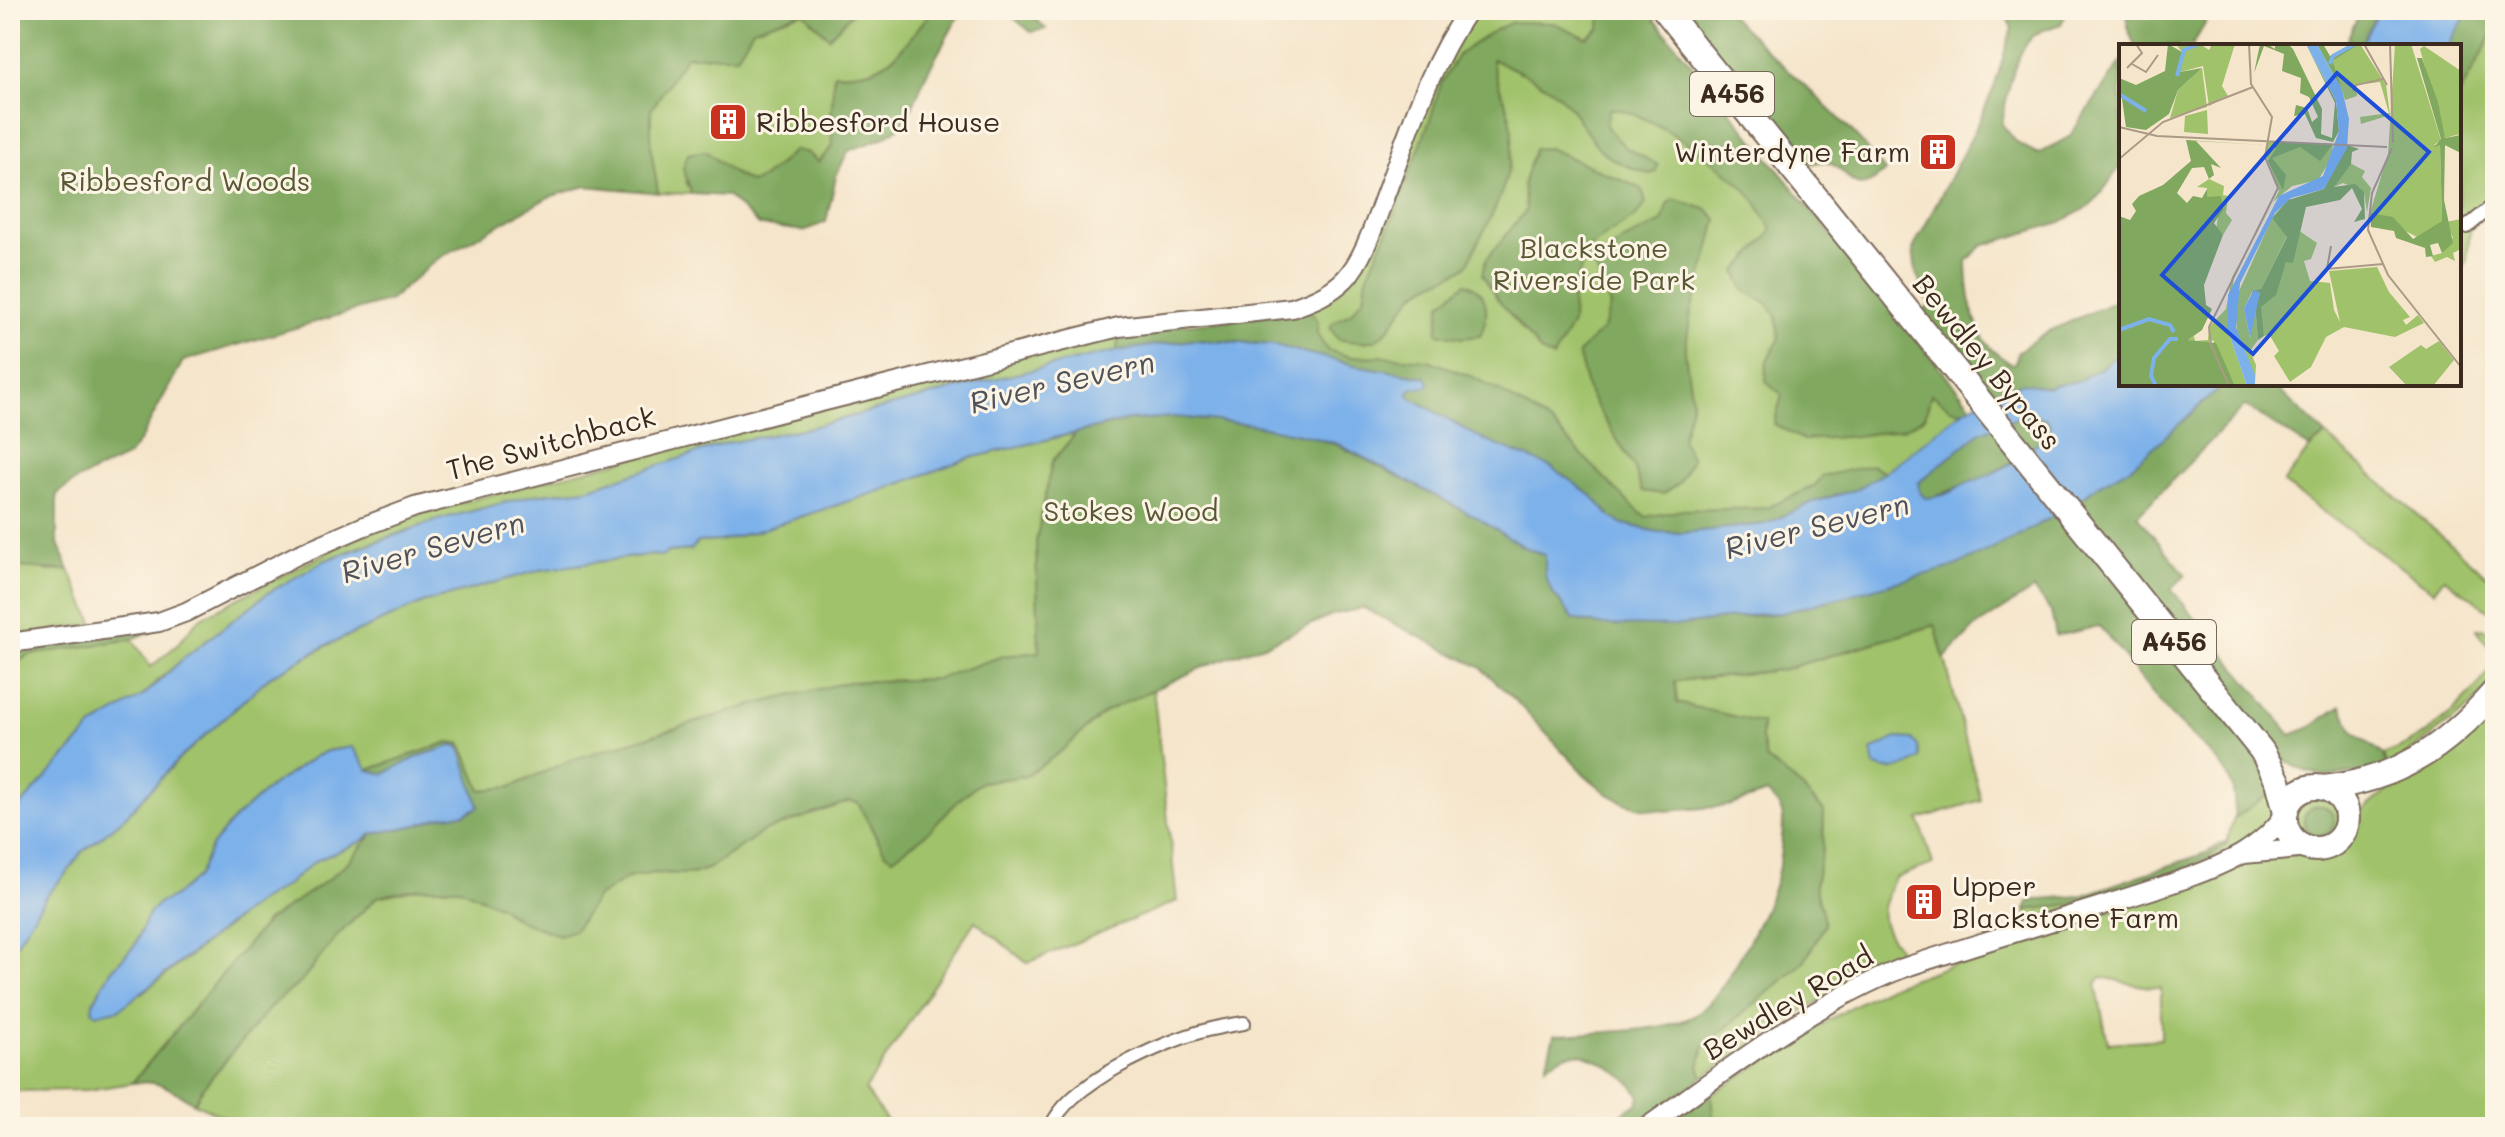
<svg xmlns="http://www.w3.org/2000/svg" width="2505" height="1137" viewBox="0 0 2505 1137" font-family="Mali,sans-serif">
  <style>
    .green { fill: #a0c26b; stroke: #6e7644; stroke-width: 2; fill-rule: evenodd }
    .forest { fill: #80a85f; stroke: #5e693e; stroke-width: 2 }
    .water { fill: #7db1ea; stroke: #5c6e84; stroke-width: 2; fill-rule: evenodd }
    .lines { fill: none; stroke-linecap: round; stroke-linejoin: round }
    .street-casing { stroke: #7c6b5b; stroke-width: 16 }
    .secondary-casing { stroke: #7c6b5b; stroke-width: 22 }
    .highway-casing { stroke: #7c6b5b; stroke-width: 28 }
    .street { stroke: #fff; stroke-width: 12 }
    .secondary { stroke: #fff; stroke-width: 18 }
    .highway { stroke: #fff; stroke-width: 24 }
    .labels { text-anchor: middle; stroke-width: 6; stroke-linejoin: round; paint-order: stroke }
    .shield { fill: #fcf5e5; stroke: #75675a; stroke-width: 2 }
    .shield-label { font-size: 26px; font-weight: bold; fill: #3b2a1e }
    .poi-label { font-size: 28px; fill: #3b2a1e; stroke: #fcf5e5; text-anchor: start }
    .park-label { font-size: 28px; fill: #595835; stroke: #fcf5e5 }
    .street-label { font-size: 28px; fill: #3b2a1e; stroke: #fcf5e5 }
    .water-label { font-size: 30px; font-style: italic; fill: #4f525b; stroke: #fcf5e5 }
    .inset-river { fill: none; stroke: #7db1ea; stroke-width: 4 }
    .inset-road { fill: none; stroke: #ab9a86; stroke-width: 2 }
    .view { fill: #1d4ed8; fill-opacity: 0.15; stroke: #1d4ed8; stroke-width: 4 }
    .inset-edge { fill: none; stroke: #3b2a1e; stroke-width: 4 }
  </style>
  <rect width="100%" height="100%" fill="#fcf5e5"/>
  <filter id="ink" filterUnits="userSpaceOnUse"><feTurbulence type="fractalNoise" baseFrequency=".0125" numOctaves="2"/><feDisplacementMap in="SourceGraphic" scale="16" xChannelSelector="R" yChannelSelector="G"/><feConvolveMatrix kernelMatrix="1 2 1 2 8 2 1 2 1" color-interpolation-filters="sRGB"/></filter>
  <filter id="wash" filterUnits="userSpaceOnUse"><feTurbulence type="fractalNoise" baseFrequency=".006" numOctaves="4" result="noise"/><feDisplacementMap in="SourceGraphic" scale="32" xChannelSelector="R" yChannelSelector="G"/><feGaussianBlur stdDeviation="1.8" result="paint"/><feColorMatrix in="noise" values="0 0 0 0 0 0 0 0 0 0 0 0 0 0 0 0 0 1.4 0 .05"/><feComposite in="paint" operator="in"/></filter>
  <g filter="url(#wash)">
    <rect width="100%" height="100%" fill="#f5e5cb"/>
    <path class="green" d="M855,10h78c-33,38 -42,67 -99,63l-3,48 2,25 -15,16 -10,-9 -13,-3 -32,28 -12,5 -20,-11 -45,10 6,12 -34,-1 -7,-44v-39l35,-54h51l16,-27 51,-17 25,25z
      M1478,10h169l325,397 -86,65 -31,18 -173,43 -701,-151 -173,46 -81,15 -119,40 -22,6 -52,6 -96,25 -73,25 -34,13 -63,35 -109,86 -15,16 -51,31 -83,92v-150l18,-13 104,-16 19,28 26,-22 21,-25 14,-8 145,-75 60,-23 693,-181 138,-14 107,-44 94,-225z
      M2495,30v177l-20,17 -5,8 -3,27 -8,16v-180z
      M1076,433l-24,29 -16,81 3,109 -36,4 -67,23 -88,3 -277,78 -60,27 -30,3 -20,-46 -12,-2 -81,28 -16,-23 -25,4 -11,5 -46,31 -37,33 -21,25 -14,31 -25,22 -31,32 -7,15 -25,27 -17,31 25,7 45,-33 92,-73 33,-20 27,-23 45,-19 12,-8 -21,25 -21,19 -64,44 -134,161 -45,7 -77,1v-137l36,-58 25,-28 9,-14 42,-34 57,-61 90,-82 59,-32 97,-43 115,-32 108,-15 14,1 6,-4 23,-2 7,-8 22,-1 37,-10 126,-41 83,-31z
      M2326,435l169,148v32l-51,-37 -10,13 -151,-108 27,-35z
      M36,566l12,5 21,-1 25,54 -84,13v-70z
      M1936,625l45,175 -62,19 14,45 -38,14c-10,19 -19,37 -6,57 7,9 10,12 12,24l-100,52 -98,66 -4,-10 5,-21 100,-84 21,-37 -10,-40 8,-38 1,-36 -28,-29 -30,-23 -5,-20 1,-16 -85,-20 -3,-22 107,-11z
      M2484,628l11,11v39l-27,31 -81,59 -4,-13c38,-13 70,-40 96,-71 5,-6 13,-13 14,-22 1,-12 -10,-23 -16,-33z
      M1153,688l24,213 -150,62 -52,-42 -110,169 26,37h-652l1,-3 -46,-21 10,-17 68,-81 29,-23 35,-45 41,-40 42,-9h41l41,19 10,9 64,14 21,-32 31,-20 27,-5 39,1 16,-6 55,-37 86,-30 8,2 20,38 83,-43 20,-16 45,-6 34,-24 46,-41z
      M2495,700v427h-781l-3,-32 141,-89 39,-20 86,-30 62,-16 13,-9 190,-68 53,-9h22l17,-4 14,-14 17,-27zM2101,977c21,4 39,10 60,11v51l-53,4 -12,-59z
      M2274,791l2,21 -11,21 -66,33 -166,55 -6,-4 -1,-7 48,-7 78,-23 60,-24 14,-11 8,-27z
      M2292 818a24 24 0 1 1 48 0a24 24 0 1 1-48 0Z"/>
    <path class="forest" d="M10,10h845l-26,27 -26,-25 -50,17 -16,27h-51l-35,54v39l7,44 -72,-7 -37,11 -113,63 -46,40 -207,61 -43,79 -12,16 -51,24 -20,14v47l12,29c-21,1 -38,-4 -59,-3z
      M933,10h29l-36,65 -17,39 -11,14 -13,9 -37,14 -12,25 -10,46 -22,9 -45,-6 -32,-29 -35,-2 -9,-26 5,-14 18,-3 25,21 20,11 12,-5 32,-28 13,3 11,9 14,-16 -2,-25 3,-48c57,5 66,-25 99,-63z
      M1004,10h22l20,19 -15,3z
      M1601,10h46l325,397c-16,10 -28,-4 -41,-13l-6,23 -22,12 -47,7 -53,4 -29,-16 8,-29 -16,-13 1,-22 12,-20 -2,-24 -10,-13 -23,-13 -8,-18 32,-36 4,-7c-7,-11 -13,-23 -20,-32 -22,-28 -109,-90 -143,-88l-3,17 19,21 33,18 -2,7 -6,2c-15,-5 -32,-10 -45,-20 -19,-16 -28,-43 -47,-59 -19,-16 -44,-26 -66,-36 2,22 16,42 19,64 7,39 -15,88 -34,121 -3,7 -6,17 -11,22 -13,12 -38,14 -53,30 -28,31 -24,55 -75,43l-8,-11 3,-5 19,-11 12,-15 3,-20 26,-60 38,-100 10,-34 18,-29 36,-24 17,-8 42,1 33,15 13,-10z
      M1681,10h45c51,54 115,102 159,161 -36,34 -34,-5 -60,-9 -5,-1 -13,2 -19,3z
      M1997,10h71l-7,14c-8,3 -18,5 -25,10 -22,16 -30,64 -34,90l15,19 21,11 31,-17 52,-75v102l-15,23 -15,18 -30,17 -79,24 -15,15c0,28 5,64 23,87 6,6 14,11 21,16l4,-1 2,-11 28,-19 76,-34v53l-18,15 -25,14 -31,6 -26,-4 -32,12 -70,-81 11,-9 -14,-32 -3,-24 67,-129 15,-35 17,-57 -6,-12z
      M2138,10h75l-21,36h-57l-8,-19 1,-16z
      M2361,10h17l-17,36h-17z
      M2469,10h26v20l-36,65v-49h-11z
      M1548,148l94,41 4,15 -11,13 -26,16 -22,17 -14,42 -1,32 -19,34 -11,-5 -43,-52 -17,-27 4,-14 40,-50 -3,-25 11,-36z
      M1673,199l35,11 9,9 -10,40 -16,52 -6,42 7,48 -10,39 10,19 -13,24 -16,11 -21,-3 -8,-24 -45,-73 -11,-41 25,-24 7,-23 -16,-42 28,-23 40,-19 5,-17z
      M1466,283c24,10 24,32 14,53l-19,2 -24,-5 4,-30z
      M1310,311l8,10 -1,13 10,16 23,7 31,-1 47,4 45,17 28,15 50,31 74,76 20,18 38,-7 84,-2 47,-22 9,-10 49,-11 14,7 -31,18 -42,12 -47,22 -84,9 -24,-1 -35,-8 -12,-7 -20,-22 -40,-28 -67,-27 -74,-43 -2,-4 17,-16 -71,-12 -80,-20 -33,-3 -49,-2 -75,11 1,-19z
      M2224,384h48l54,51 -16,13 -65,-42 -108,110 49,59 -15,14 120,146 18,-7 32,-22 12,25 30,24 4,13c-41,6 -71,18 -107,-12l-204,-253 24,-19 31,-17z
      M2024,415l21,3 7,9c-17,22 -43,37 -66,50 -7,5 -17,4 -24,8 -13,7 -22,11 -36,14l-7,-7 -1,-9 62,-51z
      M1175,417l75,7 54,11 34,10 138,72 48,30 21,8 7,37 22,27 26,6h56l126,-12 228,-73 49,-27 199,247 16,31 -40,27c1,-16 1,-27 -6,-42 -11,-21 -43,-45 -59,-63 -25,-28 -45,-59 -70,-87l-43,10 -5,-24 -17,-23 -60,39 -30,31 -9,-34 -154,45 -106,11 2,22 85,20 -1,16 5,20 30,23 28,29 -1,36 -8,38 10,39 -21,38 -100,84 -5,21 4,10 -70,50h-33l37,-23 3,-7c-7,-18 -50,-47 -70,-43 -9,1 -17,7 -24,12l8,-31c39,-3 108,-2 140,-19 28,-15 73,-105 82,-136 4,-16 7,-45 7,-61 -1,-12 -8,-18 -16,-26l-39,13 -62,5 -25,-3 -16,-5 -17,-9 -22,-18 -73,-78 -33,-31 -117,-59 -31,7 -63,28 -57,20 -106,48 -46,41 -34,24 -45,6 -20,16 -36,37 -32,23 -8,-5 -27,-50 -8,-2 -86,30 -55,37 -17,6 -38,-1 -27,5 -31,20 -21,32 -16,5 -37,-13 -21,-15 -41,-19h-41l-42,9 -41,40 -35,45 -29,23 -68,81 -10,17c-23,-14 -34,-24 -62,-20l134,-161 64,-44 21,-19 21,-25 45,-9 26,-9 21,-2 15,-7 -21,-61 -38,10 -37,18 -15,-4 81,-28 12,2 20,46 30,-3 60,-27 181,-55 96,-23 88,-3 67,-23 36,-4 -3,-109 16,-81 24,-29 53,-13z
      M154,631l-22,8 -104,16 -18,13v-20z
      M2304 821a15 15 0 1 1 30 0a15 15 0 1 1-30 0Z
      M2228,840c-8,23 -131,58 -158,64 -15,3 -29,4 -44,6l3,-8 12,-3 40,-3 125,-43z
      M1711,1095l3,32h-55l3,-2z"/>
    <path class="water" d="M2378,10h91l-21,36h-87z
      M1192,340l82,5 80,20 71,12 4,5 -1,5 -15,1 -5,5 2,4 74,43 67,27 40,28 20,22 12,7 35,8 25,1 83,-9 47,-22 42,-12 31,-18 77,-61 31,-19 27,-9 26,4 31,-6 25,-14 18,-15v32h103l-93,83 -31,17 -35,26 -55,30 -57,27 -171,46 -23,1 -84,12 -75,-1 -26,-6 -22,-27 -7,-16v-21l-21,-8 -48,-30 -138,-73 -34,-9 -54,-11 -75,-7 -46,3 -163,39 -83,31 -126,41 -37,10 -22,1 -7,8 -23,2 -5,4 -16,-1 -107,15 -115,32 -98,43 -58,32 -90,82 -57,61 -42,34 -9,14 -25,28 -36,58 1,-138 82,-90 51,-31 41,-38 83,-64 58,-33 112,-40 96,-25 53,-6 140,-46 81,-15 173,-46 136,-31zM2024,415l21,3 6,8c-19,28 -52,47 -83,57 -7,2 -11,6 -17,9 -8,4 -17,5 -25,6l-7,-6 -1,-9 62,-51z
      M1896,738l16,1 6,7 2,12c-15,11 -26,14 -45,9l-3,-17z
      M454,745l4,1 3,5 18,56 -15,7 -21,2 -26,9 -45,9 -12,8 -45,19 -27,23 -33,20 -126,98 -11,8 -22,4 -4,-4 1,-7 17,-31 25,-27 14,-32 10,-10 14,-6 25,-21 14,-31 21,-25 37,-33 46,-31 11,-5 25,-4 16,23 15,4 37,-18z"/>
  </g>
  <g filter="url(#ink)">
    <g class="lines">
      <g class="street-casing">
        <path id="street" d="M2467,227l28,-23
          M1051,1127c16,-43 113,-86 156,-97 12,-3 24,-5 37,-7"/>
      </g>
      <g class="secondary-casing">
        <path id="secondary" d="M10,643l149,-21 27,-10 111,-57 65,-28 53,-20 398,-103 306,-77 173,-19c20,-7 38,-14 53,-29 20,-21 32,-63 42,-89 23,-62 43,-125 81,-180
          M2244,854l65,-6
          M1647,1127c78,-56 167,-124 256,-159 72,-24 145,-45 217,-68 40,-13 83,-25 120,-45 18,-11 34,-24 45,-41"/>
      </g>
      <g class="highway-casing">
        <path id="highway" d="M1665,10l597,741 16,30 8,31
          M2285 818a31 31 0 1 1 62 0a31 31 0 1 1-62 0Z
          M2323,788c75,-8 123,-41 172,-97"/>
      </g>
      <use href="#street" class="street"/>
      <use href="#secondary" class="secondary"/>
      <use href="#highway" class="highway"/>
    </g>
  </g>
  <defs>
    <g id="building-square" transform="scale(2)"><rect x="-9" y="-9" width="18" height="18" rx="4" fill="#c8321e" stroke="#fcf5e5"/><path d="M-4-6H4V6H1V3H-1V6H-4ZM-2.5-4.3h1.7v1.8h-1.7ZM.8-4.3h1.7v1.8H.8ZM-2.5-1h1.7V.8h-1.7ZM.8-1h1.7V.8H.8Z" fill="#fff"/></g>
  </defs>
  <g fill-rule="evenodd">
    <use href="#building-square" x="728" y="122"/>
    <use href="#building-square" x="1938" y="152"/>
    <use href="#building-square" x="1924" y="902"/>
  </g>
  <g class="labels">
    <g class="shield">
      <rect x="1690" y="72" width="84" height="44" rx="6"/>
      <rect x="2132" y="620" width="84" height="44" rx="6"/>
    </g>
    <g class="shield-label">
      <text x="1732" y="103">A456</text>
      <text x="2174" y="651">A456</text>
    </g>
    <g class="poi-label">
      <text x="756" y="132">Ribbesford House</text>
      <text x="1910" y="162" text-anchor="end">Winterdyne Farm</text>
      <text x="1952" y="896">Upper<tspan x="1952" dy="32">Blackstone Farm</tspan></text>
    </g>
    <g class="park-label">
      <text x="185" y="191">Ribbesford Woods</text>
      <text x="1594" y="258">Blackstone<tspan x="1594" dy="32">Riverside Park</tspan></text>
      <text x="1131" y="521">Stokes Wood</text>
    </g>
    <g class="street-label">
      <text transform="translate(1987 362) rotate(51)" y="10">Bewdley Bypass</text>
      <text transform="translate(551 443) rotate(-15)" y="10">The Switchback</text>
      <text transform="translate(1788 1003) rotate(-31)" y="10">Bewdley Road</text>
    </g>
    <g class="water-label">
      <text transform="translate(1062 383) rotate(-13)" y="10">River Severn</text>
      <text transform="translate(1817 527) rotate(-14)" y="10">River Severn</text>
      <text transform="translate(433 548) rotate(-16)" y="10">River Severn</text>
    </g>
  </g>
  <g transform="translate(2119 44)">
    <rect width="342" height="342" fill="#f5e5cb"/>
    <path d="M57,0h24l9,6 3,-6h23l-13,42 6,10 -19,10 -6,-40 -23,6 2,-20zM241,0l26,41 4,30 -29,9 -1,-7 29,-4 -9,-31 -24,3 1,11 -12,4 -12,-39zM276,0h16l30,96 -7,5h6l2,77 -23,16 -49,-25 18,-59zM305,2l37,25v82l-16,-8 15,-11 -15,4 -25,-89zM83,24l5,39 -37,11 8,-28zM88,66l1,24 -24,-2 1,-16zM149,98l65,2 -2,15 -13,21 -26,6 -19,16 -39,74 -6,55 19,55h-12l-22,-46 -8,4 -17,-4 6,-4 1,5 13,-1 1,-13 17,-18 6,-32 47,-86 -13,-36zM229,118l17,9 -3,6 9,11 -4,24 -3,-20 -21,-9 -9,4zM90,135l15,7 -1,9 5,1 -2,17 6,7 -9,15 -7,-5 3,-19 -12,-14v-9l-10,-1zM153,174l15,18 -26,53 -8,1 -9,18 6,30 5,-35 3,37 -8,11 6,14 -1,17 -18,-48 -2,-34zM342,175v30l-8,4 2,8 -8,-4 -12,5 -4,-6 11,-3 11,-15 -7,-16zM179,186l19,13 -6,16 -7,2 6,20 20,2 4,27 6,12 -11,-51 48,-4 12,25 21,25 -7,3 3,5 12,-10 6,8 -29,14 -51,-10 -18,10 -15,30 -21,15 -16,-26 5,-5 -10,-17 -5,2 -4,-29 13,-10 13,-35h7zM320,297l15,19 -21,26h-26l-18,-19 32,-22 5,4z" fill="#a0c26b"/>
    <path d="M49,0l14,8 -2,20 22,-4 -24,22 -9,24 -23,16 -20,-3 -7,-49 17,7 29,-14zM141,0h7l8,5v-5h13l5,5 29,60 -1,25 11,4 3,-35 -29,-59 30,57 3,30 -6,11 -17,-4 -11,-24 -11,2 2,-11 11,3 5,14 6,-5 -9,-20 -9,-4 1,-15 -19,-7 2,-17 -20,-8 -10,27zM198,0h6l7,12 30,-12 -27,17 9,29zM298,14h5l16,44 7,36 16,-3v18l-16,-8 -1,55 9,43 -11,10 -4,-10 -8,2 3,11 -7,1 -1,-9 -29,-10 -2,-7 -23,-4 -1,-14 23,4 20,22 29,-18 -2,-76 -6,2 7,-8zM67,96l77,5 -67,-4 25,27 -10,-4 3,11 -5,4 -5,-12 -12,1 -15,25 10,10 6,-7 9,2 5,-9v8l14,-1 2,14 -9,13 9,12 -19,50 2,20 6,4 -10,21 -14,10 28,3 19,43h-116v-170l11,4 6,-9 -4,-7 7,-8 24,-11 28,-24zM153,98l61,2 -13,17 -20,-14 -28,11 14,17 -3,15 -15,-29 8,-12zM228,101l12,4 -7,3 -1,12 -17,23 21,-3 9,8 1,27 -11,3 8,-13 -10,-21 -12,12 -34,7 -13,56 -7,-1 -10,33 -15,12 3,29 -6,4 -3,-37 5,-9 -10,5 3,-9 8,-1 26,-52 -15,-19 16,-18 36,-11z" fill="#80a85f"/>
    <path d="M187,0h11l25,46 7,29 -2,29 -23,41 -33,9 -16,15 -35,70 -4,45 19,47v11h-8l-19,-55v-36l51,-99 44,-20 16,-45 -3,-30zM135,246l6,3 -10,45 -6,-30z" fill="#7db1ea"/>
    <path class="inset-river" d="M211,20l3,-8 22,-12M58,32l7,-26 15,-6M0,50l27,17M0,286l30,-11 21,6 4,7M37,342l-5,-10 3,-18 16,-19h8"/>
    <path class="inset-road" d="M245,0l23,41M271,0l3,99M13,20l14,8 12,-17M8,24l15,-15 -6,-9M234,47l3,-6 27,-6M0,83l38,9 230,11M273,104l-20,45 -4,37 20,45 73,92M0,115l44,-37 90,-35M212,202l-4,23 56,-5M110,342l-18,-41 -2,-18 69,-139 -13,-31 7,-40 -21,-33 -2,-40"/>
    <path class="view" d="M218,29l92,79 -176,202 -91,-79z"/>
    <rect width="342" height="342" class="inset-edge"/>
  </g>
  <rect width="2505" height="1137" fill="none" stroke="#fcf5e5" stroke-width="40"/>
</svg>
